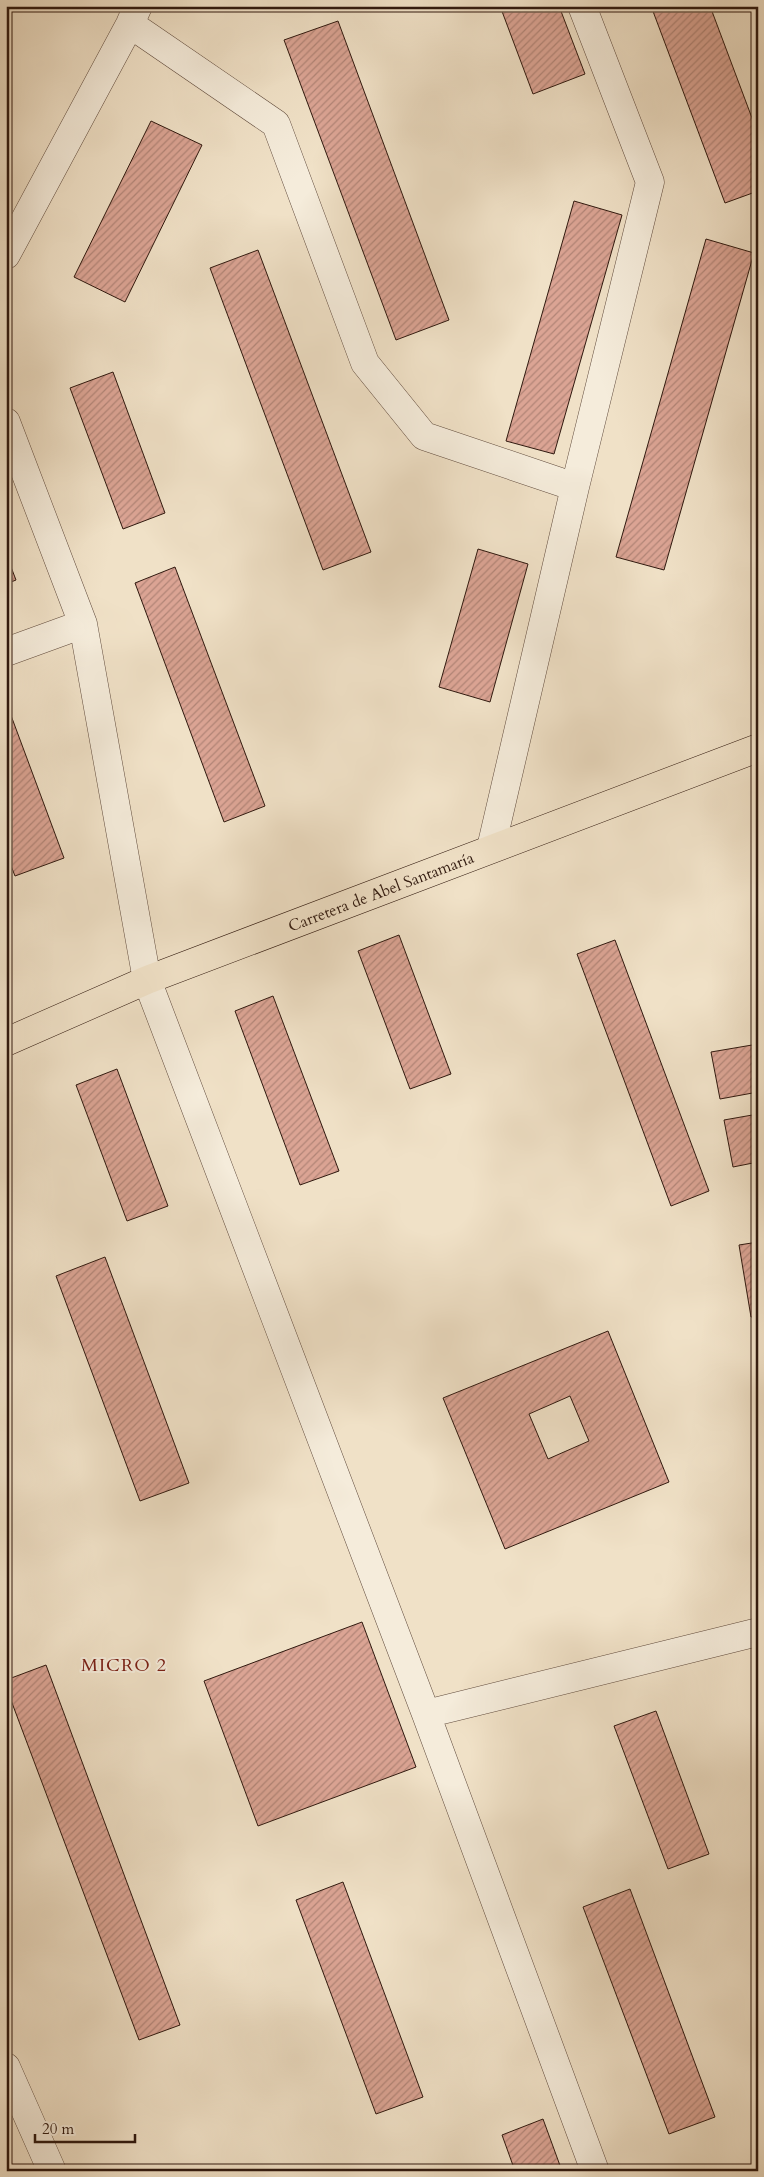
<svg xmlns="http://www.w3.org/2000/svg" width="764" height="2177" viewBox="0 0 764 2177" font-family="Cardo,serif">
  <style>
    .building { fill: url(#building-hatch); stroke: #30190f; fill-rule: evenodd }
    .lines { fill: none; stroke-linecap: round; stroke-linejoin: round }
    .minor-casing { stroke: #604b3d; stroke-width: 29 }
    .major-casing { stroke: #30190f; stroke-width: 29 }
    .minor { stroke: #f5ecdb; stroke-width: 28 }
    .major { stroke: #f0e1c7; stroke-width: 28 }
    .labels { text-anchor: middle; stroke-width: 4; stroke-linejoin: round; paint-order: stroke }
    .street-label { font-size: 16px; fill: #30190f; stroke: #f5ecdb }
    .neighbourhood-label { font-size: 18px; letter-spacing: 1px; fill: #7a1f14; stroke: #f5ecdb }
  </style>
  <defs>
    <pattern id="building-hatch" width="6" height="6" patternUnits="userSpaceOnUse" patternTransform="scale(1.25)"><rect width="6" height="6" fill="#dba494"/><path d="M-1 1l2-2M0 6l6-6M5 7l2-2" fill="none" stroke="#b28577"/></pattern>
  </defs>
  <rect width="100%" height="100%" fill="#f0e1c7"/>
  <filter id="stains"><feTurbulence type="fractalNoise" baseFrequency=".004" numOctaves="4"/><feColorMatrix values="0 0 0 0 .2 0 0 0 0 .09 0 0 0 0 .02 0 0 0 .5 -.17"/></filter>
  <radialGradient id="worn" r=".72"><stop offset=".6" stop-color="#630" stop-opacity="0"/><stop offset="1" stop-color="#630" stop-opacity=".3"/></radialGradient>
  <path class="building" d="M500,6h59l26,68 -52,20z
    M651,6h59l48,128v57l-33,12z
    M338,21l111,299 -53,20 -112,-300z
    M151,121l51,24 -77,157 -51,-25z
    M574,201l48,14 -68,239 -48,-13z
    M706,239l48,14 -90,317 -48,-13z
    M258,250l113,302 -48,18 -113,-302z
    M113,372l52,141 -42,16 -53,-141z
    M478,549l50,15 -38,138 -51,-15z
    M6,554l10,26 -10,4z
    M175,567l90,239 -41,16 -89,-239z
    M6,702l58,156 -49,18 -9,-23z
    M399,935l52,139 -41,15 -52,-138z
    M615,940l94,251 -38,15 -94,-252z
    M273,996l66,175 -39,14 -65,-174z
    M758,1044v48l-38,7 -9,-47z
    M117,1069l51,137 -41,15 -51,-136z
    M758,1114v48l-25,5 -9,-47z
    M758,1242v74l-7,1 -12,-72z
    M105,1257l84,226 -49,18 -84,-225z
    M608,1331l61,151 -164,67 -62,-151zM570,1396l19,45 -41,18 -19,-45z
    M362,1622l54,145 -158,59 -54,-145z
    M46,1665l134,360 -41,15 -133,-353v-7z
    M656,1711l53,143 -41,15 -54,-143z
    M343,1882l80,215 -47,17 -80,-214z
    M630,1889l85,228 -46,17 -86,-227z
    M543,2119l19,52h-47l-13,-36z"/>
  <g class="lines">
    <g class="minor-casing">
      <path id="minor" d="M130,24l146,100 89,239 59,73 151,51
        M6,255l124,-231 8,-18
        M6,422l77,202 64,356 279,734 169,457
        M6,652l77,-28
        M491,848l84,-361 75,-305 -68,-176
        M426,1714l332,-82
        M6,2067l46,104"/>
    </g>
    <g class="major-casing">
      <g id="major">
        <path id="s1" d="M6,1042l141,-62 611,-232"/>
      </g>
    </g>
    <use href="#minor" class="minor"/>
    <use href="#major" class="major"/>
  </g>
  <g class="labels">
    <g class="street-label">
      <text dy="6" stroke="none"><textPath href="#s1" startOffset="404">Carretera de Abel Santamaría</textPath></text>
    </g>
    <g class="neighbourhood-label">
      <text x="124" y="1671">MICRO 2</text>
    </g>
  </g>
  <rect width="764" height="2177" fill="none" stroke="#f0e1c7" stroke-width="25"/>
  <rect x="8" y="8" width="749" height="2162" fill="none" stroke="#30190f" stroke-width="2.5"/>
  <rect x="12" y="12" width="739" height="2152" fill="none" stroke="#30190f"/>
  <path d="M35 2134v8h100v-8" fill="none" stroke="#30190f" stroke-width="2.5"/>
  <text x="42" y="2134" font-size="15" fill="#30190f" stroke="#f5ecdb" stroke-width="4" paint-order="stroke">20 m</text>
  <rect width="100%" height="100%" filter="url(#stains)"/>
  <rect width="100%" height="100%" fill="url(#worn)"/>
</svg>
